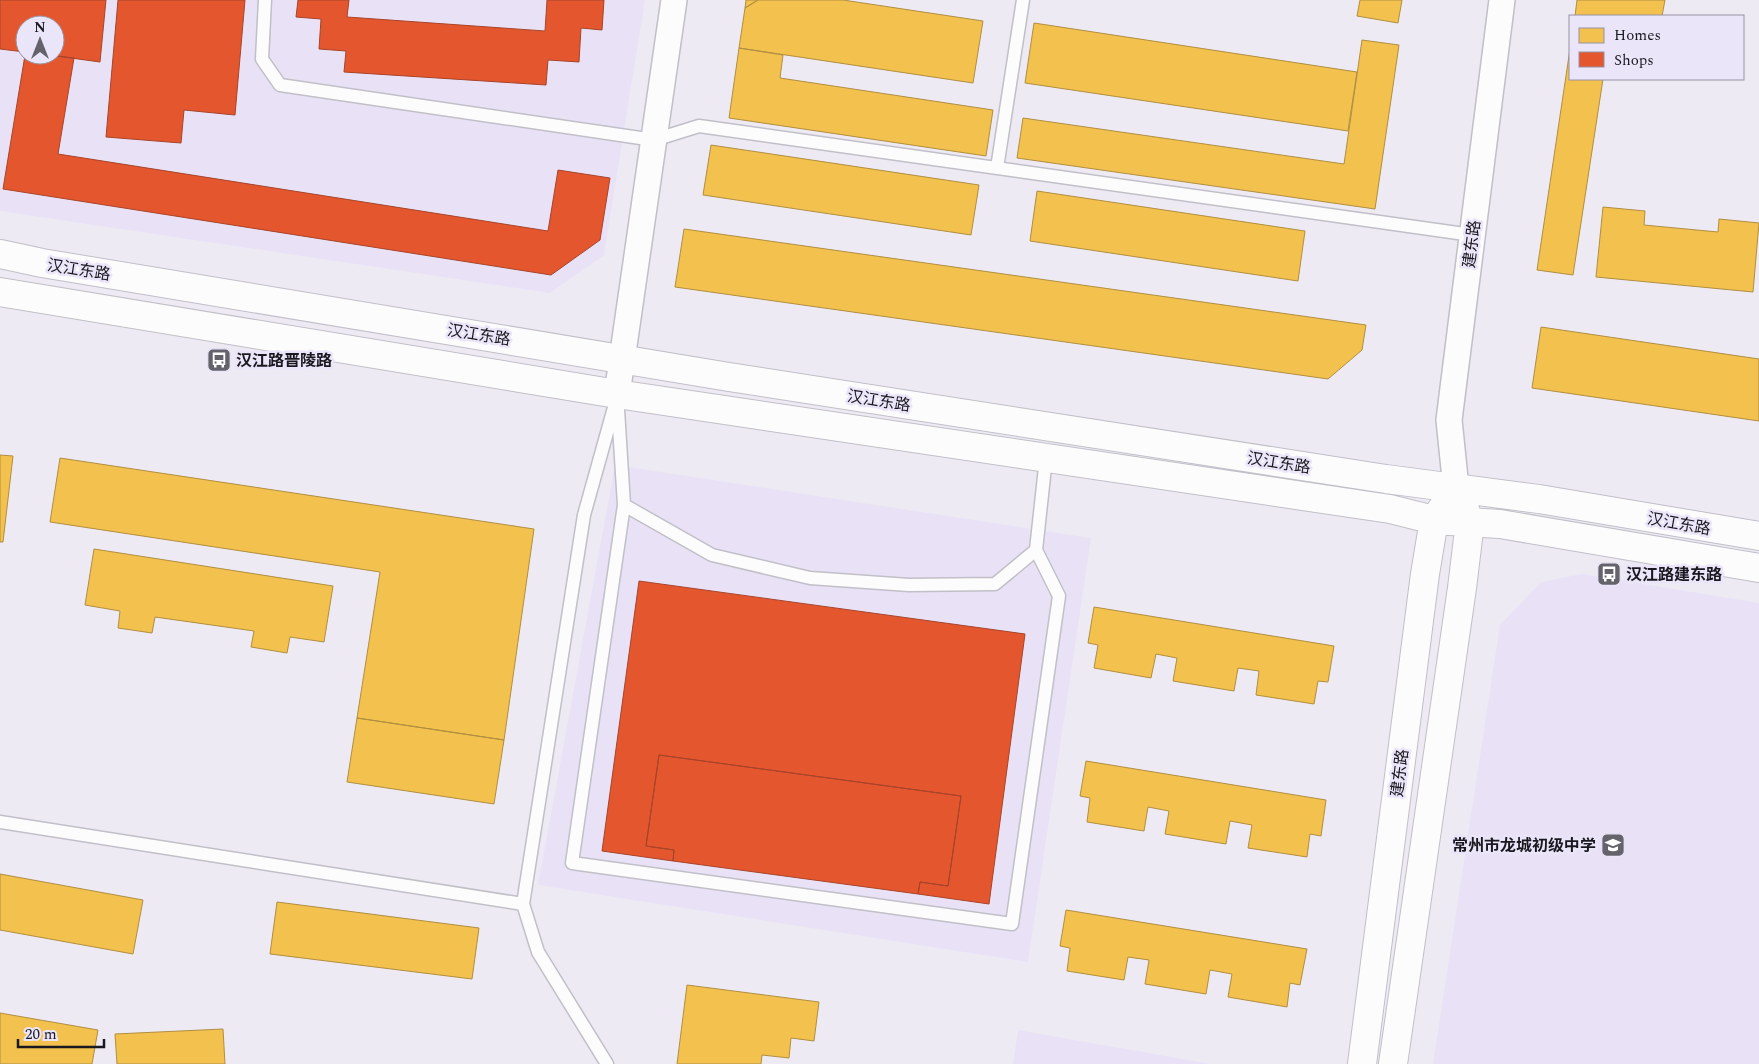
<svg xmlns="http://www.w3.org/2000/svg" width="1759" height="1064" viewBox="0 0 1759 1064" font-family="Spectral,'Noto Sans SC',serif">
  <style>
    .built { fill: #e9e2f6; fill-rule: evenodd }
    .homes { fill: #f2c14e; stroke: #b18e40 }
    .shops { fill: #e4572e; stroke: #a7442a }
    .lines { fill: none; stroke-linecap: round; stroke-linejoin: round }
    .lane-casing { stroke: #c1bfc7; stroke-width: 15 }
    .street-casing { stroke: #c1bfc7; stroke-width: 28 }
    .secondary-casing { stroke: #c1bfc7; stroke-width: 30 }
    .lane { stroke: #fcfcfd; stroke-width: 12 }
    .street { stroke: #fcfcfd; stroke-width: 25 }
    .secondary { stroke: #fcfcfd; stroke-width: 28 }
    .labels { text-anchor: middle; stroke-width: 5; stroke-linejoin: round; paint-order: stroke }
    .street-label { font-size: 16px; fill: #1a181f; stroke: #ebe5f9 }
    .poi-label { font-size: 16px; font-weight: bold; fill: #1a181f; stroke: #ebe5f9; text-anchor: start }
  </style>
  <rect width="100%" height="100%" fill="#edeaf4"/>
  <path class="built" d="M0,0h645l-41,255 -54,38 -550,-82zM25,25h30v30h-30z
    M615,465l476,73 -63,424 -490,-77z
    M1582,574l177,29v461h-326l67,-439 41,-43z
    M1018,1030l193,34h-198z"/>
  <path class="homes" d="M746,0h12l-13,8z
    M758,0h85l140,21 -10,62 -234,-35 6,-40z
    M1360,0h42l-4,23 -41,-7z
    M1577,0h88l-3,16h-87z
    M1034,23l323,49 -9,59 -323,-48z
    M1362,40l37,5 -24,164 -358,-51 6,-40 321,46z
    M739,48l44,7 -3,23 213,32 -7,46 -257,-38z
    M1570,49v30h33l-30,196 -36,-5z
    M711,145l268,40 -8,50 -268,-40z
    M1037,191l268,40 -7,50 -268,-40z
    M1603,207l42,4 -1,14 74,7 1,-13 40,4 -6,69 -157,-15z
    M684,229l682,96 -4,25 -34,29 -653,-92z
    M1541,327l218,32v62l-227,-33z
    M0,455l13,1 -10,86h-3z
    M60,458l474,71 -30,211 -147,-22 23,-146 -330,-50z
    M94,549l239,37 -9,56 -34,-5 -3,16 -36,-6 3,-16 -99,-14 -3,16 -34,-5 2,-17 -35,-6z
    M1094,607l240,39 -6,36 -10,-1 -4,23 -58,-9 3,-24 -21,-3 -4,23 -61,-10 4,-23 -21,-4 -5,24 -57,-10 4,-23 -10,-2z
    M357,718l147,22 -10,64 -147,-22z
    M1086,761l240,39 -5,36 -11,-2 -3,23 -59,-9 4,-23 -22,-4 -4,23 -61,-10 4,-23 -21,-4 -4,24 -57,-9 3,-24 -10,-2z
    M0,874l143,26 -10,54 -133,-24z
    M277,902l202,26 -7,51 -202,-25z
    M1066,910l241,39 -7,36 -10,-2 -3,24 -59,-10 4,-23 -22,-4 -4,24 -61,-10 4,-24 -21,-3 -4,23 -57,-9 3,-23 -10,-2z
    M687,985l132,17 -5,39 -23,-3 -2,20 -27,-3 -1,9h-84z
    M0,1013l98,17 -6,34h-92z
    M223,1029l2,35h-108l-2,-30z"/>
  <path class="shops" d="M0,0h106l-6,62 -51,-7h6v-30h-30v27l-25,-3z
    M118,0h127l-10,115 -51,-5 -3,33 -75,-6z
    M298,0h51l-2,17 198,14 2,-31h57l-2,30 -21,-2 -2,34 -31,-2 -2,25 -202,-13 2,-21 -27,-2 2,-30 -25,-2z
    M25,55h24l25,3 -16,96 490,77 10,-61 52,8 -10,62 -49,35 -548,-86z
    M639,581l386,53 -36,270 -71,-10 2,-12 28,4 13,-90 -302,-41 -13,91 28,4 -1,11 -71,-10z
    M659,755l302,41 -13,90 -28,-4 -2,12 -245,-33 1,-11 -28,-4z"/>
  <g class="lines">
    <g class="lane-casing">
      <path id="lane" d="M265,0l-3,59 18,26 374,55 45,-14 773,109
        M997,168l26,-168
        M617,394l7,111 -52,358 440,61 47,-328 -23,-46 10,-92
        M624,505l88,50 98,23 99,7 86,-1 41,-34
        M0,822l523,82
        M607,1064l-69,-112 -15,-48 61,-389 31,-111"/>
    </g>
    <g class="street-casing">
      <path id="street" d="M617,394l57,-394
        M1456,488l-7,-68 53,-420"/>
    </g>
    <g class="secondary-casing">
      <path id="secondary" d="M0,254l42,9 687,114 657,102 153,20 220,37
        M0,292l617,102 773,115 44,11 66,4 259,44
        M1362,1064l63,-490 9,-54 10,-14
        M1393,1064l69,-476 8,-66 -7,-17"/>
    </g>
    <use href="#lane" class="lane"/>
    <use href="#street" class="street"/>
    <use href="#secondary" class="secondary"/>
  </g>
  <defs>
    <g id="bus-square" transform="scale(1.25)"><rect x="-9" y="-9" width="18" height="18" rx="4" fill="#64626a" stroke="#ebe5f9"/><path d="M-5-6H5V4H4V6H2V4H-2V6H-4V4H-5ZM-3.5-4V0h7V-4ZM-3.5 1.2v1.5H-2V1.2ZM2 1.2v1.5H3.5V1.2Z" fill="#fff"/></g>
    <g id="school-square" transform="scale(1.25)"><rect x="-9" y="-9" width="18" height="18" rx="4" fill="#64626a" stroke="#ebe5f9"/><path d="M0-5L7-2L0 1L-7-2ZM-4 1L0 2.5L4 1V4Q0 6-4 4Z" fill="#fff"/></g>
  </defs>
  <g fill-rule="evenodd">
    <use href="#bus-square" x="219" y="360"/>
    <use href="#bus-square" x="1609" y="574"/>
    <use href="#school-square" x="1613" y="845"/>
  </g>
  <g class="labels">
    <g class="street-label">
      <text transform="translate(1471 244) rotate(-83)" y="6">建东路</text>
      <text transform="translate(79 269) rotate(9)" y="6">汉江东路</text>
      <text transform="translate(479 334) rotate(9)" y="6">汉江东路</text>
      <text transform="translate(879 400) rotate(9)" y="6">汉江东路</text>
      <text transform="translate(1279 462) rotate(9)" y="6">汉江东路</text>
      <text transform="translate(1679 523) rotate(10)" y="6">汉江东路</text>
      <text transform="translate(1399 773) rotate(-83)" y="6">建东路</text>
    </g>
    <g class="poi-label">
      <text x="236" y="366">汉江路晋陵路</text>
      <text x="1626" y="580">汉江路建东路</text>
      <text x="1596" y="851" text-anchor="end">常州市龙城初级中学</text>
    </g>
  </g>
  <rect x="1569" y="15" width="175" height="65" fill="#ebe5f9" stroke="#9793a2"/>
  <rect x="1579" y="28" width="25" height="15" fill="#f2c14e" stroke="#9793a2"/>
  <text x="1614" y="40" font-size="15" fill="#1a181f">Homes</text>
  <rect x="1579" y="52" width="25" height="15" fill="#e4572e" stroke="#9793a2"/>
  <text x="1614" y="65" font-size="15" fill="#1a181f">Shops</text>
  <g transform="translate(40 40)"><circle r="24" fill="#ebe5f9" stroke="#9793a2"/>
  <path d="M0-4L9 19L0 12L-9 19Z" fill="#64626a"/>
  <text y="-8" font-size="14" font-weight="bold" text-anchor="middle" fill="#1a181f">N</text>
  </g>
  <path d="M18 1039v8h86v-8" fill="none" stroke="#1a181f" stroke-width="2.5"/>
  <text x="25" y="1039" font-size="15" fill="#1a181f" stroke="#ebe5f9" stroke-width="4" paint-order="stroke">20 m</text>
</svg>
